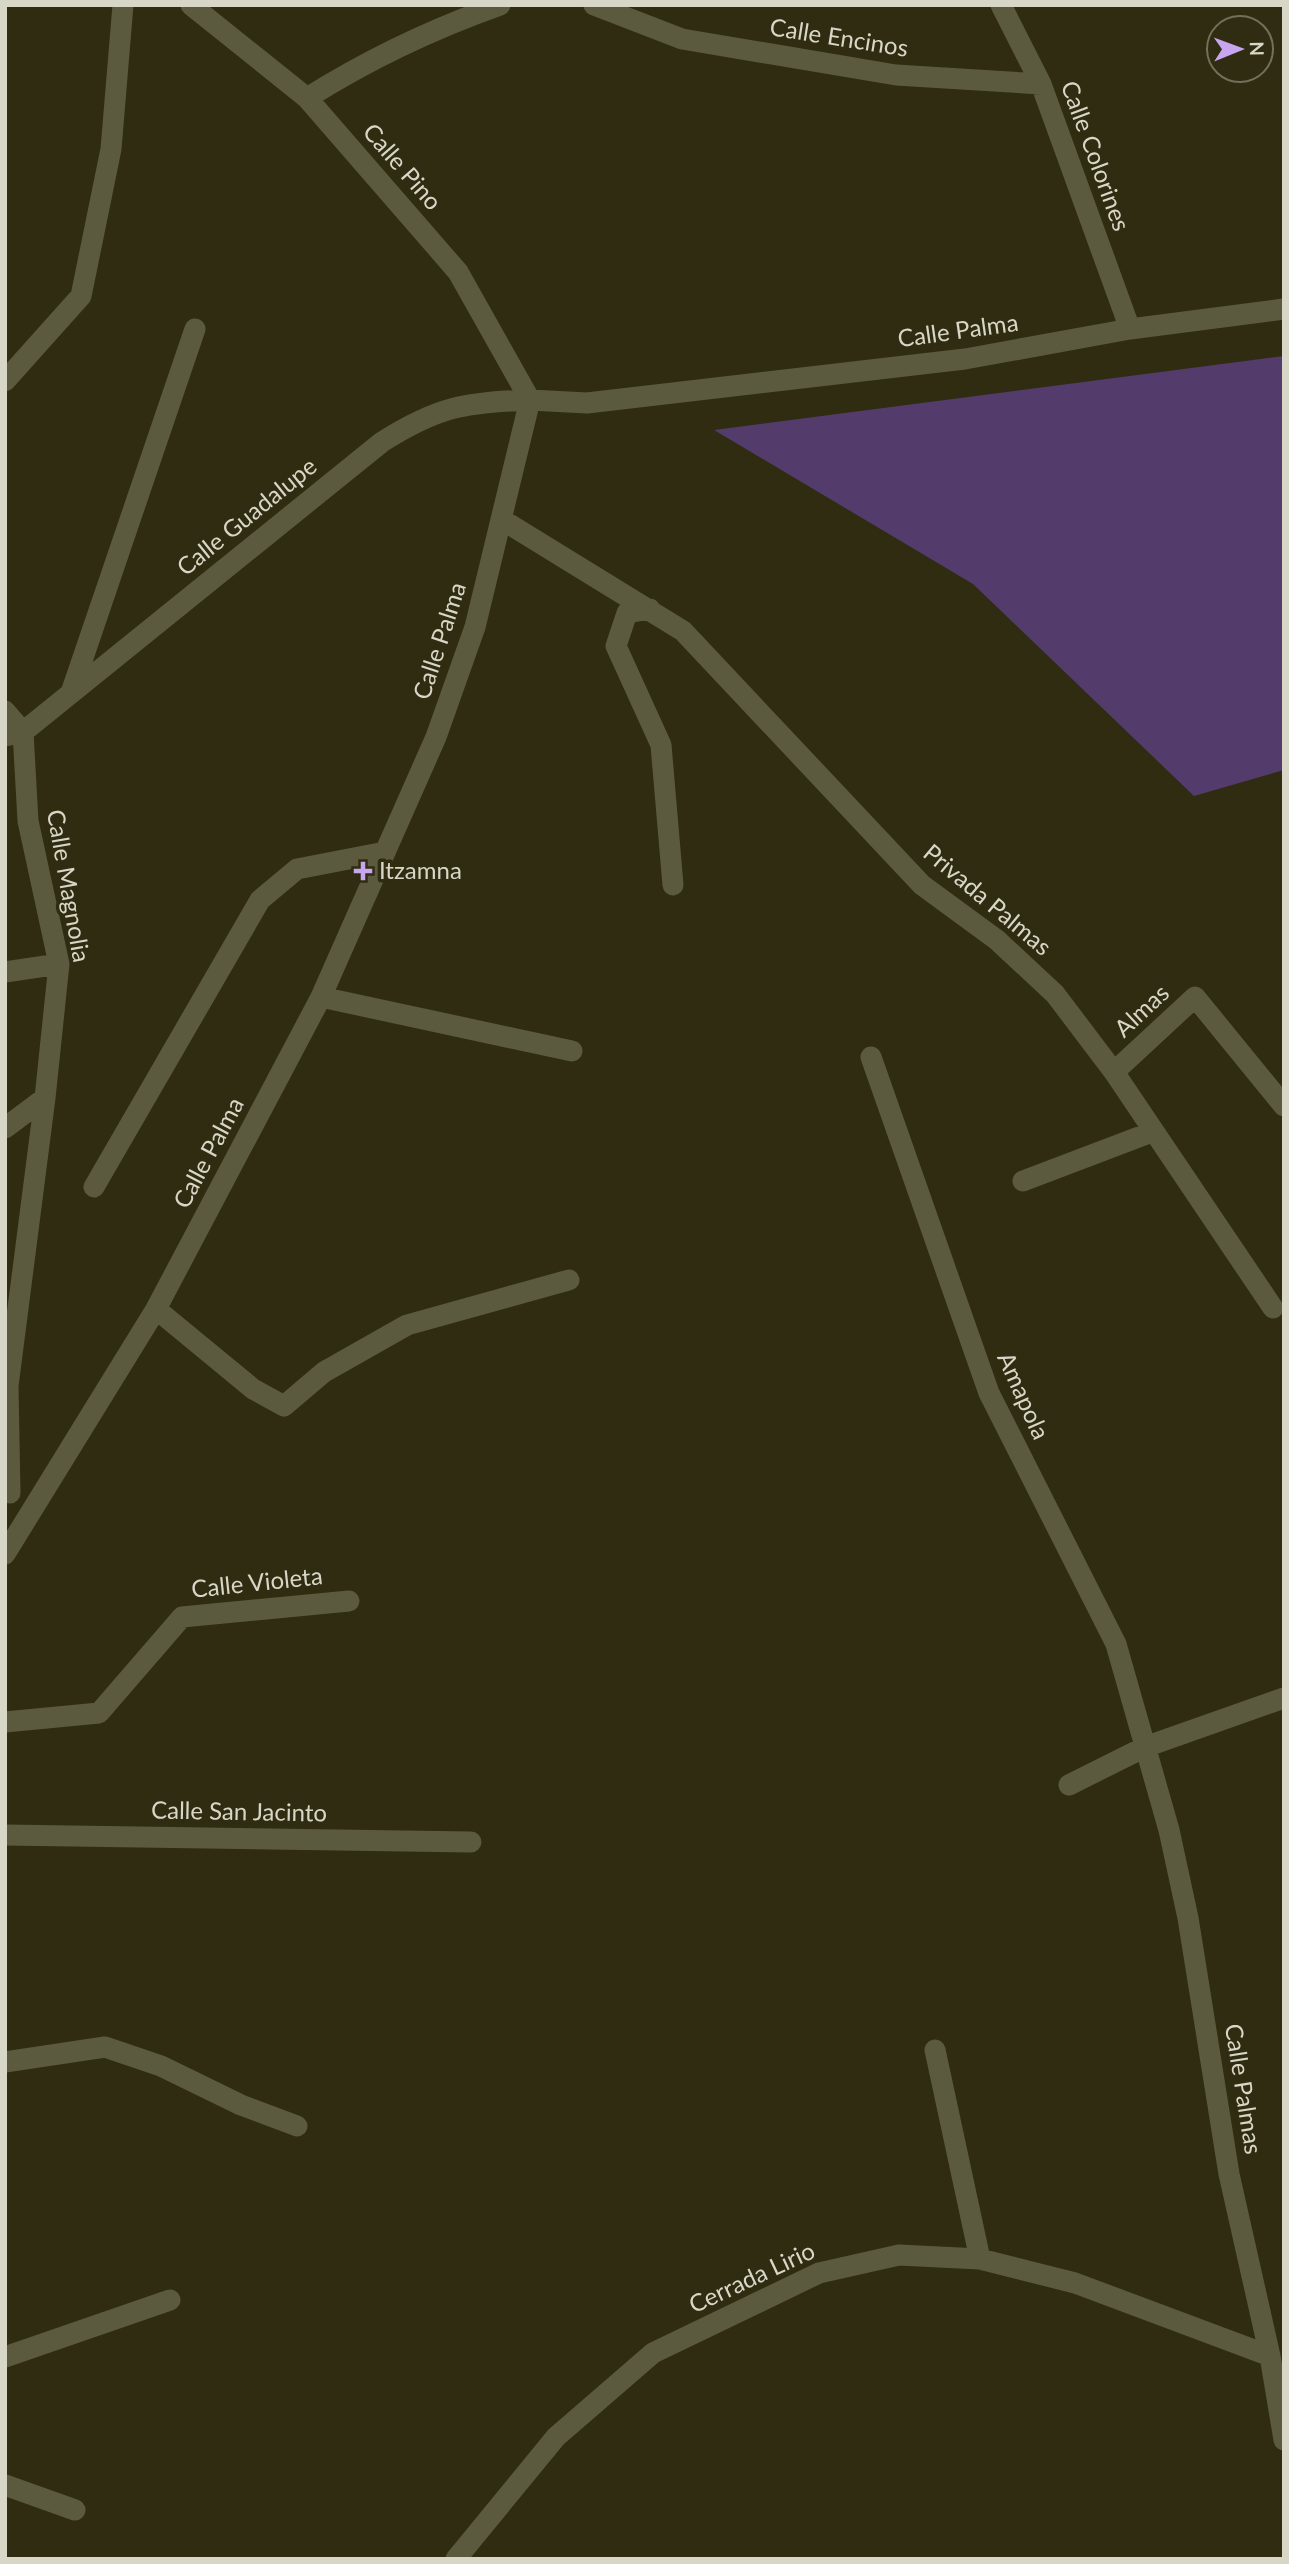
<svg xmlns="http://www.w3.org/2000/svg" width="1289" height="2564" viewBox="0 0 1289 2564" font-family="Lato,sans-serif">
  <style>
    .green { fill: #533b6b }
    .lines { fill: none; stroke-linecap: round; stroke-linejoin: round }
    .minor { stroke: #5c5a3e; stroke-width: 21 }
    .poi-dot { fill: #c8a6ef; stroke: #2f2c11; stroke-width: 2.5 }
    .labels { text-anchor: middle; stroke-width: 7; stroke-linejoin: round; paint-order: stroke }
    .street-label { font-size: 24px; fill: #d8d7c7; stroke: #2f2c11 }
    .poi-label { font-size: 24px; fill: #d8d7c7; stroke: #2f2c11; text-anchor: start }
  </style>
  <rect width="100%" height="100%" fill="#2f2c11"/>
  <path class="green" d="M1284,356v414l-90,26 -221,-212 -259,-154z"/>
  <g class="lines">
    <path class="minor" d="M594,5l88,34 214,36 145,9
      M1001,5l40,79 89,245
      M307,98c62,-39 125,-69 193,-93
      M5,381l76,-85 30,-147 12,-144
      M501,519l182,112 239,254 75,55 58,54 59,78 159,236
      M650,609l-23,4 -11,33 45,99 12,140
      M72,690l123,-361
      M5,711l18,21 5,89 31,143 -14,134 -37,288 2,107
      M5,736l18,-4 359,-290c55,-35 83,-40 148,-42l-72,-128 -151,-174 -116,-93
      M5,972l54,-8
      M321,997l251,54
      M871,1057l118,336 127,251 53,186 19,88 41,256 41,182 14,84
      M1114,1072l81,-75 89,109
      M5,1128l40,-30
      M1023,1181l129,-49
      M94,1187l166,-287 37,-31 88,-17
      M156,1309l97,80 31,17 40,-34 83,-47 162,-45
      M5,1554l151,-245 165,-312 115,-260 39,-110 55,-227 57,3 378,-44 165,-30 154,-20
      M5,1722l94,-9 83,-96 167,-16
      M1069,1785l76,-38 139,-49
      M5,1835l466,7
      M935,2050l45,209
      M5,2062l100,-15 56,19 80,39 56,21
      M5,2357l165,-57
      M5,2485l70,25
      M456,2559l100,-122 97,-84 166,-80 80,-18 81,4 95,24 195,73"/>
  </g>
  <path class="poi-dot" d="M359.5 860.5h7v7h7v7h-7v7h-7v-7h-7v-7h7z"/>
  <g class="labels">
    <g class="street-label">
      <text transform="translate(839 38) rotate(9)" y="8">Calle Encinos</text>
      <text transform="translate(1095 156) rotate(70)" y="8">Calle Colorines</text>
      <text transform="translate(402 167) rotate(49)" y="8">Calle Pino</text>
      <text transform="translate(958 331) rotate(-8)" y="8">Calle Palma</text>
      <text transform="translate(247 517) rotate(-39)" y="8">Calle Guadalupe</text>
      <text transform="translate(440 641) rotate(-72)" y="8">Calle Palma</text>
      <text transform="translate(68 886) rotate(80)" y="8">Calle Magnolia</text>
      <text transform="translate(987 900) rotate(40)" y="8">Privada Palmas</text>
      <text transform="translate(1142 1011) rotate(-43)" y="8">Almas</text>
      <text transform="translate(209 1153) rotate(-62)" y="8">Calle Palma</text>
      <text transform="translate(1023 1396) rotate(66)" y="8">Amapola</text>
      <text transform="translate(257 1583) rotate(-6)" y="8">Calle Violeta</text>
      <text transform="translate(239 1812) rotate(1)" y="8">Calle San Jacinto</text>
      <text transform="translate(1243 2089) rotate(81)" y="8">Calle Palmas</text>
      <text transform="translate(752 2278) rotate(-25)" y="8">Cerrada Lirio</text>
    </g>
    <g class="poi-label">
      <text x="379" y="879">Itzamna</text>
    </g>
  </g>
  <rect width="1289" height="2564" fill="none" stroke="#d8d7c7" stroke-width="14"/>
  <g transform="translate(1240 49) rotate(89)"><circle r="33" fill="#2f2c11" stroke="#73705a" stroke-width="2"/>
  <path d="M0-5L12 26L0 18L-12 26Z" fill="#c8a6ef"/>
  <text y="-10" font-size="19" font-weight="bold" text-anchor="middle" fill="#d8d7c7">N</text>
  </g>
</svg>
